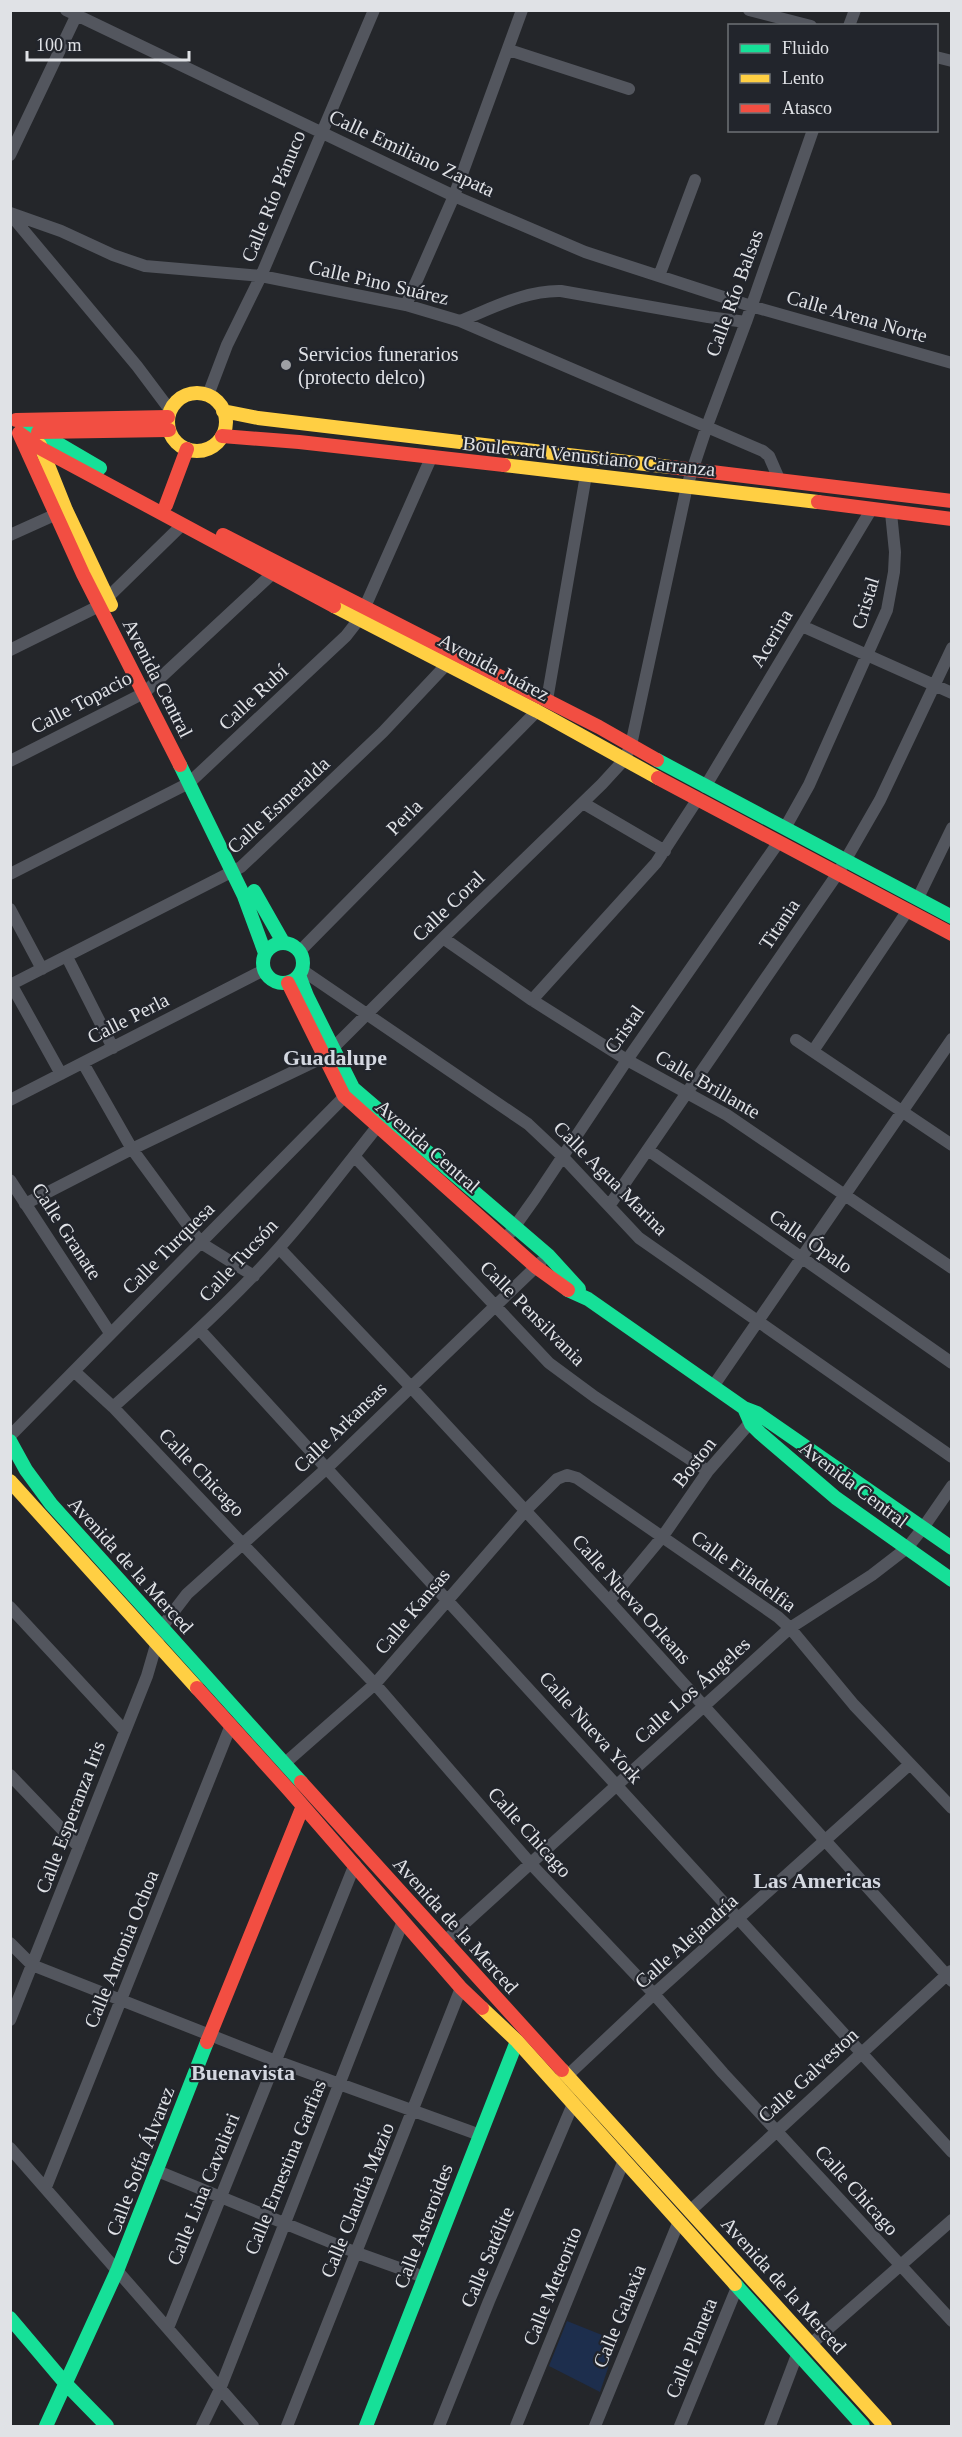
<svg xmlns="http://www.w3.org/2000/svg" width="962" height="2437" viewBox="0 0 962 2437" font-family="'Times New Roman',serif">
  <style>
    .green { fill: #1d2e4d }
    .lines { fill: none; stroke-linecap: round; stroke-linejoin: round }
    .street { stroke: #53565e; stroke-width: 12 }
    .fast { stroke: #16e098; stroke-width: 14 }
    .slow { stroke: #ffcf43; stroke-width: 14 }
    .jam { stroke: #f24e42; stroke-width: 14 }
    .poi-dot { fill: #9ea0a4; stroke: #22252c; stroke-width: 2 }
    .labels { text-anchor: middle; stroke-width: 4.5; stroke-linejoin: round; paint-order: stroke }
    .street-label { font-size: 20px; fill: #e0e2e6; stroke: #22252c }
    .poi-label { font-size: 20px; fill: #e0e2e6; stroke: #22252c; text-anchor: start }
    .quarter-label { font-size: 22px; font-weight: bold; fill: #d4d8e1; stroke: #22252c }
  </style>
  <rect width="100%" height="100%" fill="#24262a"/>
  <path class="green" d="M567,2321l50,20 -17,51 -51,-26z"/>
  <g class="lines">
    <path class="street" d="M66,10l388,186 131,56 166,54 201,57
      M749,10l62,16
      M849,26l6,-16
      M509,50l120,39
      M936,57l16,4
      M10,155l69,-145
      M10,213l51,18 52,24 32,11 116,10 145,29 54,16 303,130 6,5 10,23
      M10,214l127,152 33,44
      M659,276l36,-96
      M406,305l48,-109 68,-186
      M460,321c33,-13 66,-31 101,-30l147,26 38,5
      M208,395l19,-50 34,-69 113,-266
      M10,535l51,-23
      M802,626l150,67
      M10,650l89,-44 83,-81
      M547,700l39,-225
      M10,761l134,-68 128,-119
      M705,787l166,-277
      M583,803l82,48
      M785,828l24,-43 78,-175 7,-38 1,-20 -4,-39
      M10,874l179,-91 157,-147 14,-18 71,-160
      M918,898l34,-70
      M10,909l32,60
      M443,938l89,62 95,60 100,55 225,153
      M300,951l237,-240
      M67,957l46,91
      M302,970l226,154 35,33 76,81 313,219
      M11,984l50,90
      M10,985l231,-118 142,-135 64,-68
      M532,1000l124,-137 41,-63
      M796,1040l156,105
      M813,1051l95,-141
      M83,1063l49,86 69,94 53,33
      M10,1100l254,-130
      M648,1150l304,213
      M354,1156l195,207 46,34 113,74
      M10,1180l100,153
      M25,1204l107,-55 192,-92 119,-119 159,-154 22,-24 7,-15 56,-259 20,-60 39,-104 67,-192
      M609,1206l229,-333 42,-73 72,-152
      M510,1233l25,-35 92,-138 151,-217
      M279,1248l131,138 199,215 343,380
      M199,1329c252,273 502,548 753,823
      M75,1372l38,35 262,277 155,179 124,131 69,79 229,248
      M714,1385l238,-346
      M113,1407c48,-43 96,-85 141,-132 45,-46 83,-98 123,-148
      M10,1436l340,-345
      M609,1601l54,-65 45,-65 47,-54
      M10,1607l115,124
      M284,1764l91,-80 150,-173 32,-32 10,-4 10,3 201,139 12,11 64,77 98,103
      M10,1775l69,72
      M444,1942l346,-314 82,-53 35,-27 16,-20 29,-42
      M10,1943l22,22 244,96 204,74
      M10,2020l137,-344 14,-48 26,-34 140,-126 214,-206
      M568,2075l86,-81 256,-230
      M10,2148l243,278
      M155,2170l202,83 67,24
      M46,2187l185,-462
      M691,2210l260,-239
      M168,2328l187,-464
      M811,2344l141,-124
      M202,2426l18,-37 183,-468
      M287,2426l174,-438
      M439,2426l50,-125 84,-197
      M516,2426l108,-266
      M595,2426l84,-205
      M680,2426l58,-141
      M770,2426l28,-74"/>
    <path class="fast" d="M18,420l82,48
      M657,760l295,157
      M180,765l64,131 21,57
      M254,891l29,51
      M263 963a20 20 0 1 1 40 0a20 20 0 1 1-40 0Z
      M299,975l8,21 46,92 195,167 31,34
      M568,1290l20,9 156,109 13,5 195,135
      M744,1408l7,16 9,9 76,65 116,82
      M10,1441l16,29 25,34 250,278
      M735,2284l128,142
      M10,2318l55,65 42,43
      M46,2426l71,-155 90,-229
      M366,2426l151,-385"/>
    <path class="slow" d="M168 422a29 29 0 1 1 58 0a29 29 0 1 1-58 0Z
      M223,411l35,7 412,49
      M40,445l26,65 45,95
      M504,465l314,37
      M334,606l203,105 121,67
      M10,1481l187,207
      M482,2008l35,33 218,243
      M562,2070l323,356"/>
    <path class="jam" d="M16,420l152,-3
      M38,432l131,-2
      M19,433l21,15 294,158
      M19,433l64,141 97,191
      M222,436l77,6 205,23
      M670,467l282,34
      M818,502l134,17
      M166,505l21,-56
      M223,535l376,192 58,33
      M658,778l294,156
      M288,983l56,113 192,171 32,23
      M197,1688l92,102 172,198 21,20
      M301,1782l261,288
      M207,2042l96,-236"/>
  </g>
  <circle class="poi-dot" cx="286" cy="365" r="6"/>
  <g class="labels">
    <g class="street-label">
      <text transform="translate(412 153) rotate(25)" y="7">Calle Emiliano Zapata</text>
      <text transform="translate(273 196) rotate(-68)" y="7">Calle Río Pánuco</text>
      <text transform="translate(379 282) rotate(13)" y="7">Calle Pino Suárez</text>
      <text transform="translate(734 293) rotate(-70)" y="7">Calle Río Balsas</text>
      <text transform="translate(857 316) rotate(16)" y="7">Calle Arena Norte</text>
      <text transform="translate(589 456) rotate(6)" y="7">Boulevard Venustiano Carranza</text>
      <text transform="translate(865 603) rotate(-73)" y="7">Cristal</text>
      <text transform="translate(771 638) rotate(-59)" y="7">Acerina</text>
      <text transform="translate(494 667) rotate(28)" y="7">Avenida Juárez</text>
      <text transform="translate(158 678) rotate(63)" y="7">Avenida Central</text>
      <text transform="translate(253 697) rotate(-43)" y="7">Calle Rubí</text>
      <text transform="translate(81 702) rotate(-28)" y="7">Calle Topacio</text>
      <text transform="translate(278 805) rotate(-43)" y="7">Calle Esmeralda</text>
      <text transform="translate(404 817) rotate(-45)" y="7">Perla</text>
      <text transform="translate(448 906) rotate(-44)" y="7">Calle Coral</text>
      <text transform="translate(779 924) rotate(-56)" y="7">Titania</text>
      <text transform="translate(128 1018) rotate(-27)" y="7">Calle Perla</text>
      <text transform="translate(624 1029) rotate(-55)" y="7">Cristal</text>
      <text transform="translate(708 1084) rotate(30)" y="7">Calle Brillante</text>
      <text transform="translate(428 1146) rotate(41)" y="7">Avenida Central</text>
      <text transform="translate(611 1178) rotate(45)" y="7">Calle Agua Marina</text>
      <text transform="translate(67 1231) rotate(57)" y="7">Calle Granate</text>
      <text transform="translate(811 1241) rotate(35)" y="7">Calle Ópalo</text>
      <text transform="translate(168 1248) rotate(-45)" y="7">Calle Turquesa</text>
      <text transform="translate(238 1260) rotate(-47)" y="7">Calle Tucsón</text>
      <text transform="translate(533 1313) rotate(45)" y="7">Calle Pensilvania</text>
      <text transform="translate(340 1427) rotate(-44)" y="7">Calle Arkansas</text>
      <text transform="translate(694 1462) rotate(-52)" y="7">Boston</text>
      <text transform="translate(202 1472) rotate(46)" y="7">Calle Chicago</text>
      <text transform="translate(854 1484) rotate(37)" y="7">Avenida Central</text>
      <text transform="translate(131 1565) rotate(48)" y="7">Avenida de la Merced</text>
      <text transform="translate(744 1571) rotate(36)" y="7">Calle Filadelfia</text>
      <text transform="translate(632 1599) rotate(48)" y="7">Calle Nueva Orleans</text>
      <text transform="translate(412 1611) rotate(-50)" y="7">Calle Kansas</text>
      <text transform="translate(692 1690) rotate(-42)" y="7">Calle Los Ángeles</text>
      <text transform="translate(591 1727) rotate(48)" y="7">Calle Nueva York</text>
      <text transform="translate(70 1817) rotate(-69)" y="7">Calle Esperanza Iris</text>
      <text transform="translate(530 1832) rotate(48)" y="7">Calle Chicago</text>
      <text transform="translate(456 1925) rotate(48)" y="7">Avenida de la Merced</text>
      <text transform="translate(686 1941) rotate(-42)" y="7">Calle Alejandría</text>
      <text transform="translate(121 1949) rotate(-68)" y="7">Calle Antonia Ochoa</text>
      <text transform="translate(808 2075) rotate(-43)" y="7">Calle Galveston</text>
      <text transform="translate(140 2161) rotate(-69)" y="7">Calle Sofía Álvarez</text>
      <text transform="translate(285 2167) rotate(-68)" y="7">Calle Ernestina Garfias</text>
      <text transform="translate(203 2189) rotate(-68)" y="7">Calle Lina Cavalieri</text>
      <text transform="translate(857 2190) rotate(48)" y="7">Calle Chicago</text>
      <text transform="translate(357 2200) rotate(-68)" y="7">Calle Claudia Mazio</text>
      <text transform="translate(423 2226) rotate(-69)" y="7">Calle Asteroides</text>
      <text transform="translate(487 2257) rotate(-67)" y="7">Calle Satélite</text>
      <text transform="translate(784 2285) rotate(48)" y="7">Avenida de la Merced</text>
      <text transform="translate(552 2286) rotate(-68)" y="7">Calle Meteorito</text>
      <text transform="translate(619 2316) rotate(-68)" y="7">Calle Galaxia</text>
      <text transform="translate(691 2348) rotate(-68)" y="7">Calle Planeta</text>
    </g>
    <g class="poi-label">
      <text x="298" y="361">Servicios funerarios<tspan x="298" dy="23">(protecto delco)</tspan></text>
    </g>
    <g class="quarter-label">
      <text x="335" y="1065">Guadalupe</text>
      <text x="817" y="1888">Las Americas</text>
      <text x="243" y="2080">Buenavista</text>
    </g>
  </g>
  <rect width="962" height="2437" fill="none" stroke="#e0e2e6" stroke-width="24"/>
  <rect x="728" y="24" width="210" height="108" fill="#22252c" stroke="#6e7176" stroke-width="1.5"/>
  <rect x="740" y="44" width="30" height="9" fill="#16e098" stroke="#6e7176" stroke-width="1.5"/>
  <text x="782" y="54" font-size="18" fill="#e0e2e6">Fluido</text>
  <rect x="740" y="74" width="30" height="9" fill="#ffcf43" stroke="#6e7176" stroke-width="1.5"/>
  <text x="782" y="84" font-size="18" fill="#e0e2e6">Lento</text>
  <rect x="740" y="104" width="30" height="9" fill="#f24e42" stroke="#6e7176" stroke-width="1.5"/>
  <text x="782" y="114" font-size="18" fill="#e0e2e6">Atasco</text>
  <path d="M27 51v9h162v-9" fill="none" stroke="#e0e2e6" stroke-width="3"/>
  <text x="36" y="51" font-size="18" fill="#e0e2e6" stroke="#22252c" stroke-width="4.5" paint-order="stroke">100 m</text>
</svg>
